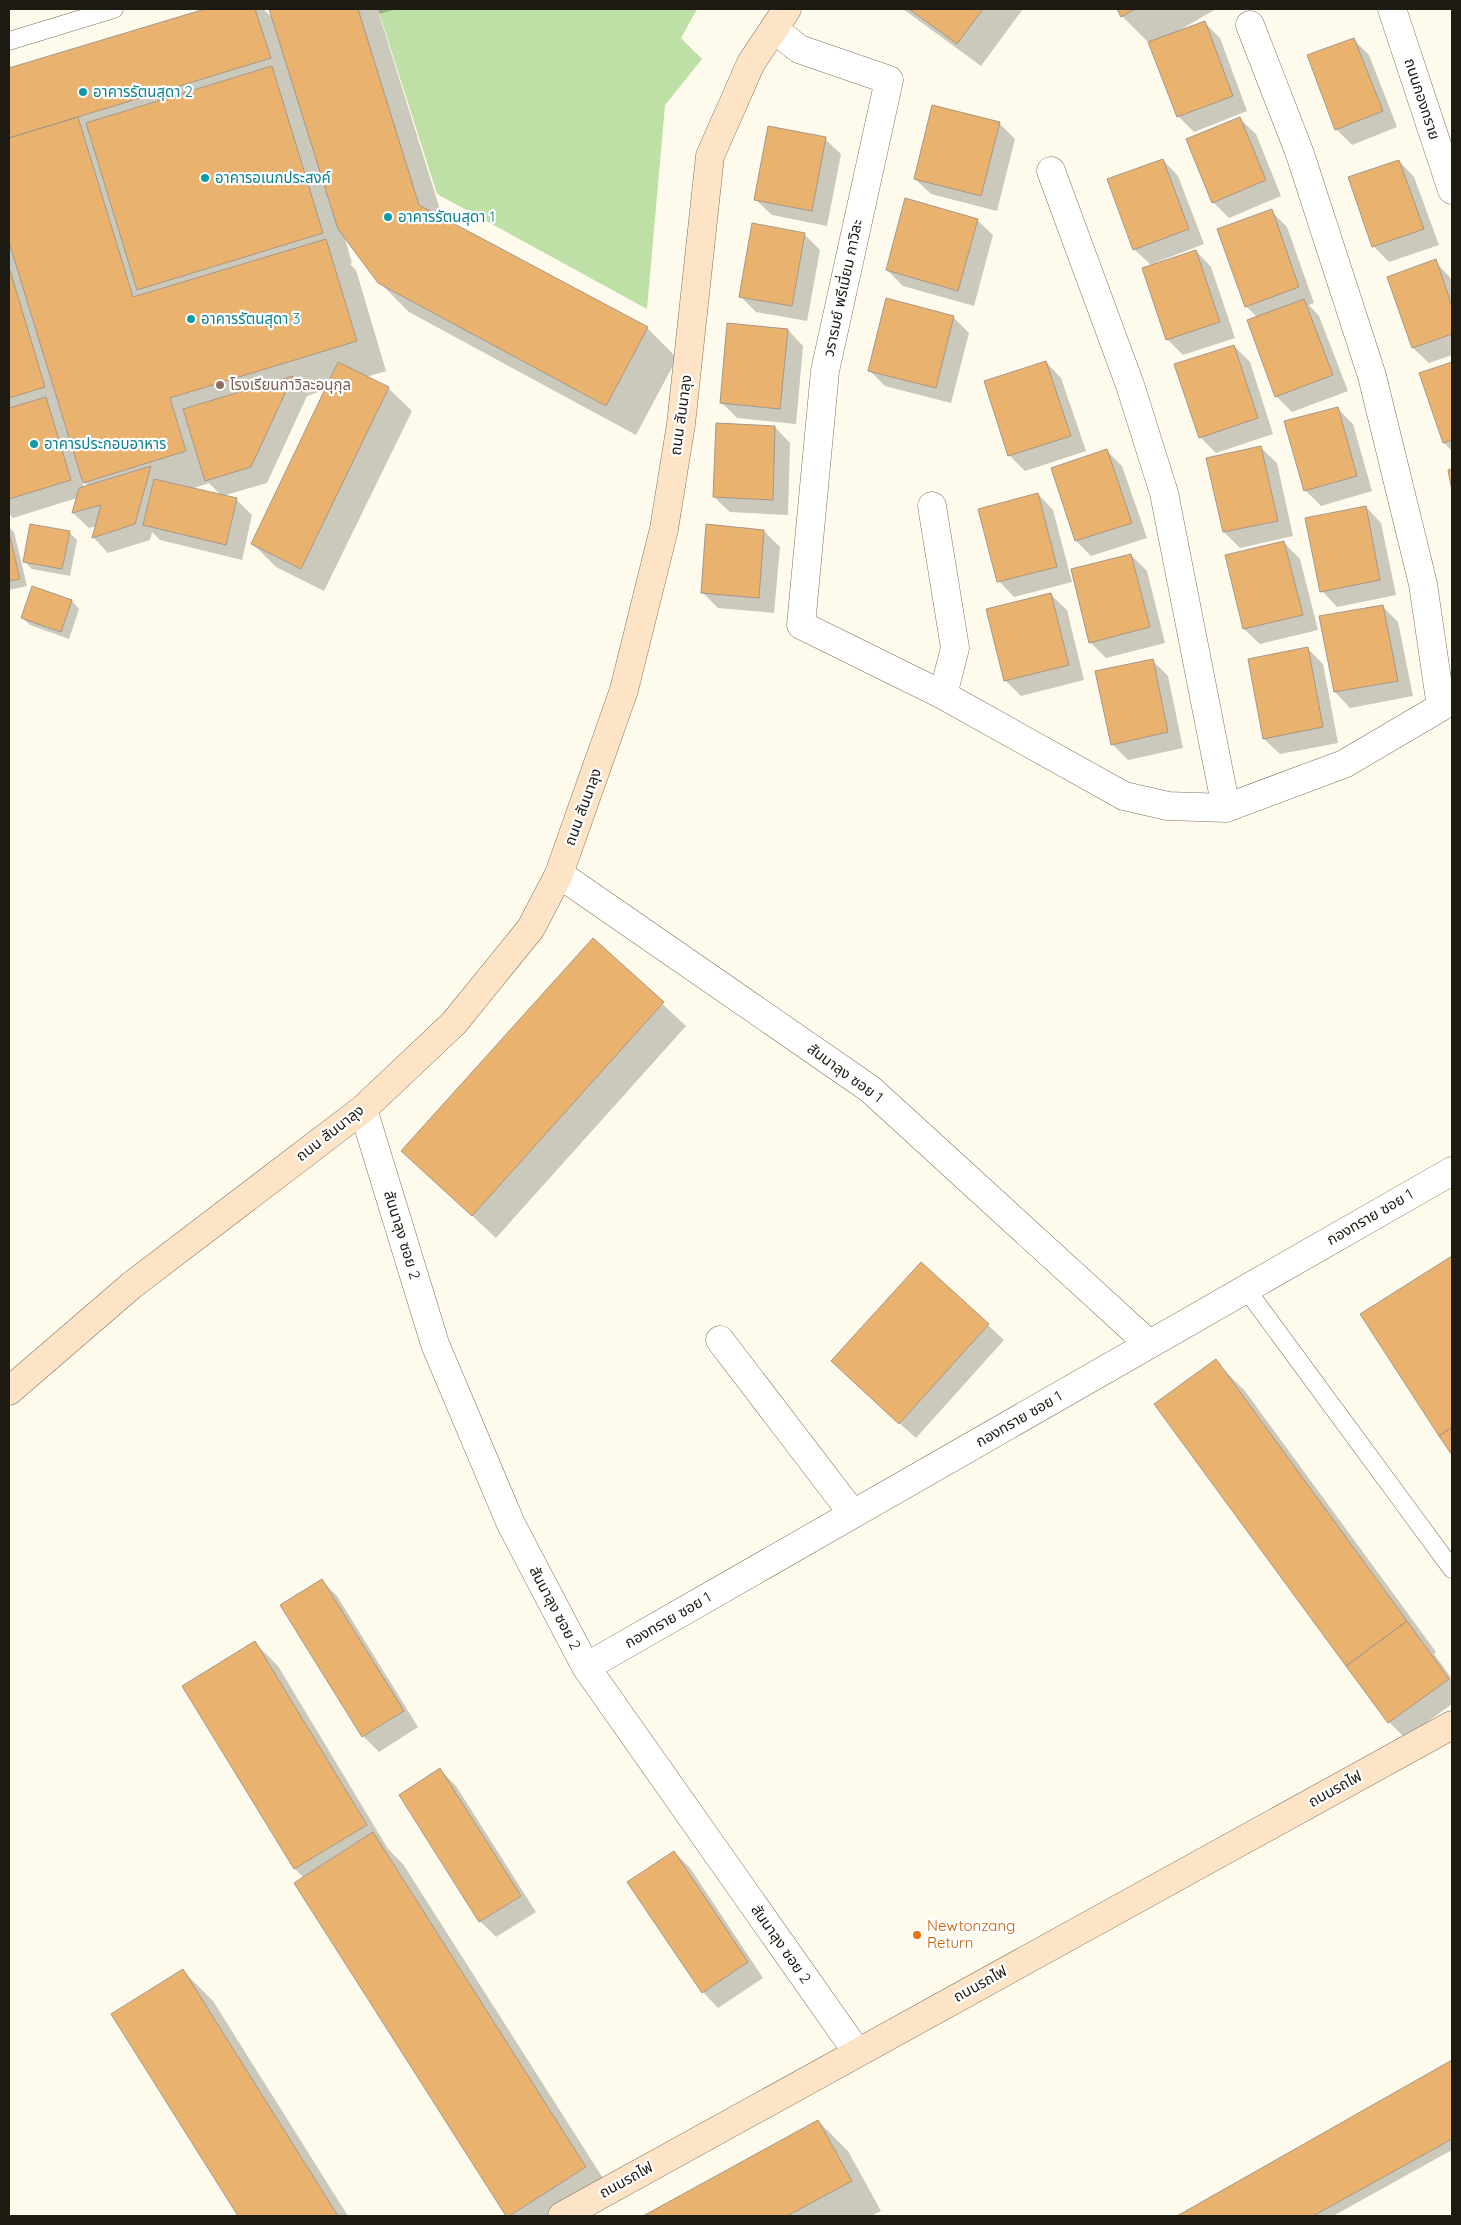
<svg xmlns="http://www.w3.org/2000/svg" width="1461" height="2225" viewBox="0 0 1461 2225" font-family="Quicksand,'Noto Sans Thai',sans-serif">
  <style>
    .green { fill: #bee0a7 }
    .shadow { fill: #0003; fill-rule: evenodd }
    .building { fill: #eab26f; stroke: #a79786 }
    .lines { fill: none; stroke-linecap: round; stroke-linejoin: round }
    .lane-casing { stroke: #7a7460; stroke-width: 19 }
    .street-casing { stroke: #7a7460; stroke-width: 29 }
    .secondary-casing { stroke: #7a7460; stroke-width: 29 }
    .lane { stroke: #fff; stroke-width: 18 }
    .street { stroke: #fff; stroke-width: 28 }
    .secondary { stroke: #fee4c6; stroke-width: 28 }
    .culture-dot { fill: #0f9aa8; stroke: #fff; stroke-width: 2 }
    .education-dot { fill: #8d6e63; stroke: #fff; stroke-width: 2 }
    .food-dot { fill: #e8710a; stroke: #fff; stroke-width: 2 }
    .labels { text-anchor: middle; stroke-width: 4.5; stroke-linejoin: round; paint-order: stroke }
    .culture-label { font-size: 15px; fill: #0d838f; stroke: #fff; text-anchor: start }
    .street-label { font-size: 15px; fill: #1d1a12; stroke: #fff }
    .education-label { font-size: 15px; fill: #785e54; stroke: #fff; text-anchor: start }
    .food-label { font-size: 15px; fill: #c56008; stroke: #fff; text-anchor: start }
  </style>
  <rect width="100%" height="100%" fill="#fefaec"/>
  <path class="green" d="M378,9h319l-16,29 21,21 -37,46 -18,204 -210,-115z"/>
  <path class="shadow" d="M209,9h54l11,10 -3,-10h125l-17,5 64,205 204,109 30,30 -41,77 -227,-123 -30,-30 -35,-47 8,28 -2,1 6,6 30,101 -20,6 22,11 24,23 -88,180 -48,-24 -23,-23 74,-155 -20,7 -40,87 -45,13 -13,-13 -18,6 45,10 16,16 -10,45 -82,-20 -8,-8 -2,8 -42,13 -15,-16 3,-11 -7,2 -16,-15 4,-15 -64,20 -4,-4v-444zM81,479l7,7 -4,2z
    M903,9h120l-42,57z
    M1119,9h97l-38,22 26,-9 16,16 27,73 -53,21 -16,-16 -28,-72 -28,-28z
    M1353,39l16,16 28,72 -45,18 -16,-16z
    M1240,119l16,15 25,62 -52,22 -16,-16z
    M999,123l16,16 -18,72 -66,-17 -16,-15z
    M825,139l16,15 -14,72 -55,-11 -16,-15z
    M1163,160l15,16 26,68 -52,20 1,2 43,-15 15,16 24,71 -52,17 -16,-16 -15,-73 -18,-17z
    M1399,161l15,16 25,68 -50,17 -16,-16z
    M1271,211l16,16 27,76 -5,2 10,11 29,75 -56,21 -16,-16 -19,-79 -11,-11z
    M977,220l16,15 -19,71 -71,-20 -16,-16z
    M804,234l16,16 -13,71 -51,-9 -16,-16z
    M1435,261l17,19v75l-23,8 -16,-15z
    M953,317l16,16 -18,70 -66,-17 -16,-16z
    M788,330l15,16 -7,78 -59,-6 -16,-16z
    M1234,346l16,16 23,72 -57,19 -16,-16z
    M1046,362l15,16 25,73 -61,20 -16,-16z
    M1452,364v87l-8,-8 -23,-69z
    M1337,408l16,16 19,67 -51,15 -16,-16z
    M775,427l15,16 -2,72 -58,-3 -16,-15z
    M1261,448l16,15 16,73 -53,12 -16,-16 -16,-73z
    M1107,451l15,15 25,72 -56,18 -15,-15z
    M1038,494l15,16 19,72 -58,15 -15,-16z
    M1366,507l15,16 15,72 -59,12 -15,-16z
    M9,527l5,5 13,54 -18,4z
    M764,531l16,16 -6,66 -56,-5 -16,-16z
    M69,532l8,8 -7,36 -38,-7 -8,-8z
    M1284,543l16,16 18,71 -58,14 -16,-15z
    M1131,555l16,16 18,72 -59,15 -16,-16z
    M33,587l39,14 7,8 -10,30 -39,-14 -7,-7z
    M1051,595l16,15 17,70 -63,16 -16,-16z
    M1382,606l16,16 15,74 -63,12 -15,-16z
    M1307,648l16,16 15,79 -58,11 -16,-15z
    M1152,660l16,16 15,72 -55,12 -16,-16z
    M593,939l93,87 -190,212 -93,-87z
    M1452,1257v195l-90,-137z
    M922,1264l82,76 -88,98 -68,-61z
    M1215,1361l30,30 191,261 -2,2 18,25v25l-47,34 -16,-16z
    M321,1580l16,16 81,131 -39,25 -16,-16z
    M255,1643l23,23 110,183 15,15 212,333 -30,19h-77l-213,-332 9,-6 -9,-9 -111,-183z
    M440,1770l16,16 80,126 -40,25 -16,-16z
    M674,1852l16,16 73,110 -45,30 -15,-16z
    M183,1971l30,30 135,215h-108l-127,-201z
    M1452,2062v88l-119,66h-153z
    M818,2121l30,30 33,60 -10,5h-226z"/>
  <path class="building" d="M205,9h50l16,49 -262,80v-70z
    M269,9h89l61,196 229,122 -42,79 -228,-123 -40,-54z
    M909,9h74l-26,35z
    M1117,9h18l-14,8z
    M1205,21l28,75 -56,21 -29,-75z
    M1354,38l29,73 -48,19 -28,-75z
    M272,66l51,167 -186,57 -51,-167z
    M932,105l68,17 -19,74 -67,-17z
    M78,117l55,180 193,-58 31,102 -187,57 16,53 -103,32 -74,-241v-104z
    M1240,117l26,63 -54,23 -26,-64z
    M768,126l58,11 -14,74 -58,-11z
    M1163,159l26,70 -56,21 -26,-71z
    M1399,160l25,69 -52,18 -24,-70z
    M905,198l73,21 -20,72 -72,-21z
    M1272,209l27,78 -54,20 -28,-78z
    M752,223l53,10 -13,73 -53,-9z
    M1196,250l24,72 -54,18 -24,-72z
    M1436,259l16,47v28l-40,14 -25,-71z
    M9,267l36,120 -36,11z
    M886,298l68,18 -18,72 -68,-17z
    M1304,299l29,76 -58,22 -28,-77z
    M727,323l61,6 -8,80 -60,-6z
    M1234,345l24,73 -59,20 -25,-74z
    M1046,361l25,75 -63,20 -24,-75z
    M338,362l51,25 -88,182 -50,-25z
    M1452,362v78l-9,3 -24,-70z
    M293,376l-42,91 -46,14 -22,-72z
    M46,397l25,83 -62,19v-91z
    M1338,407l19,69 -53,15 -20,-70z
    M716,423l59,3 -2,74 -60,-3z
    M1261,446l17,75 -55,11 -17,-74z
    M1107,449l25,74 -57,18 -24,-73z
    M151,466l-16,58 -43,14 9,-33 -29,8 7,-25z
    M1452,469v22l-4,-21z
    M154,479l83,19 -11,47 -83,-20z
    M1038,493l19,74 -60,15 -19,-73z
    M1366,506l14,74 -60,12 -15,-74z
    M30,524l40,7 -8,38 -39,-7z
    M706,524l58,6 -5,68 -58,-5z
    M9,533l11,46 -11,2z
    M1284,541l19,74 -60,14 -18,-74z
    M1131,554l19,73 -61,16 -18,-74z
    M32,586l40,14 -11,32 -40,-14z
    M1051,593l18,72 -65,16 -18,-72z
    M1383,605l15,76 -64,11 -15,-76z
    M1308,647l15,80 -60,12 -15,-80z
    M1153,659l15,73 -57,13 -16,-74z
    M593,938l71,64 -192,214 -71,-65z
    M1452,1256v171l-13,9 -79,-122z
    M921,1262l68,62 -90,100 -68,-63z
    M1216,1359l191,262 -61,45 -192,-262z
    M1452,1427v28l-13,-19z
    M322,1579l82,132 -42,26 -82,-132z
    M1407,1621l42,58 -61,44 -42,-57z
    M255,1641l112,184 -73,44 -112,-183z
    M440,1768l81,128 -42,26 -80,-127z
    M373,1832l213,335 -77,49h-3l-212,-333z
    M674,1851l74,111 -46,31 -75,-111z
    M183,1969l155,247h-100l-127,-202z
    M1452,2060v79l-139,77h-136z
    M818,2120l34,61 -65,35h-144z"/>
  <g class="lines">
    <g class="lane-casing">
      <path id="lane" d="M9,41l105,-32
        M1246,1289l206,280"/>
    </g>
    <g class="street-casing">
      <path id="street" d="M1392,9l60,181
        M774,29l25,20 90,31 -64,291 -24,254 142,70 181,101 44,10 58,2 118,-44 97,-57 -18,-123 -51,-208 -72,-222 -50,-129
        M1051,171l79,214 34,108 62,315
        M932,506l23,142 -12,47
        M559,874l311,215 279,255
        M363,1109l72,235 76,180 75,143 271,385
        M720,1340l133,174
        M586,1667l866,-496"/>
    </g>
    <g class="secondary-casing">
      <path id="secondary" d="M9,1391l123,-106 231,-176 91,-86 77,-95 28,-54 65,-184 40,-161 17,-105 29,-268 41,-93 36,-54
        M562,2216l890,-491"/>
    </g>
    <use href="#lane" class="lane"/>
    <use href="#street" class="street"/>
    <use href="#secondary" class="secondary"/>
  </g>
  <g class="culture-dot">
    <circle cx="83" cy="92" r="5"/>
    <circle cx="205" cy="178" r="5"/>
    <circle cx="388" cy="217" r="5"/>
    <circle cx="191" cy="319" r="5"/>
    <circle cx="34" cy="444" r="5"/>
  </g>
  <circle class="education-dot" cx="220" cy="385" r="5"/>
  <circle class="food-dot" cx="917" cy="1935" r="5"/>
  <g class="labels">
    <g class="culture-label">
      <text x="93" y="97">อาคารรัตนสุดา 2</text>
      <text x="215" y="183">อาคารอเนกประสงค์</text>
      <text x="398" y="222">อาคารรัตนสุดา 1</text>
      <text x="201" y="324">อาคารรัตนสุดา 3</text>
      <text x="44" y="449">อาคารประกอบอาหาร</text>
    </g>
    <g class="street-label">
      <text transform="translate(1422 99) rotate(72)" y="5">ถนนกองทราย</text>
      <text transform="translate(843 288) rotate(-78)" y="5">วรารมย์ พรีเมี่ยม กาวิละ</text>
      <text transform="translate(681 415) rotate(-82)" y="5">ถนน สันนาลุง</text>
      <text transform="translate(583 807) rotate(-70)" y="5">ถนน สันนาลุง</text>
      <text transform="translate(845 1073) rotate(36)" y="5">สันนาลุง ซอย 1</text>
      <text transform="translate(330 1133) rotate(-38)" y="5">ถนน สันนาลุง</text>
      <text transform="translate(1370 1217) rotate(-30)" y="5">กองทราย ซอย 1</text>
      <text transform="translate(402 1235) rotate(73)" y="5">สันนาลุง ซอย 2</text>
      <text transform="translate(1019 1419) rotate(-30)" y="5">กองทราย ซอย 1</text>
      <text transform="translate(555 1608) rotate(62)" y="5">สันนาลุง ซอย 2</text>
      <text transform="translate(668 1620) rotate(-30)" y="5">กองทราย ซอย 1</text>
      <text transform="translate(1335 1789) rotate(-29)" y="5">ถนนรถไฟ</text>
      <text transform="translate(781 1944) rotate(55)" y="5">สันนาลุง ซอย 2</text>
      <text transform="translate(980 1984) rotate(-29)" y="5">ถนนรถไฟ</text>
      <text transform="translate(626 2180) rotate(-29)" y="5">ถนนรถไฟ</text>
    </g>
    <g class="education-label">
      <text x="230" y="390">โรงเรียนกาวิละอนุกุล</text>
    </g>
    <g class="food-label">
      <text x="927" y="1931">Newtonzang<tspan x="927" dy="17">Return</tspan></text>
    </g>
  </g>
  <rect width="1461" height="2225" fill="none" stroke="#1d1a12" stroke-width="20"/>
</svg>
